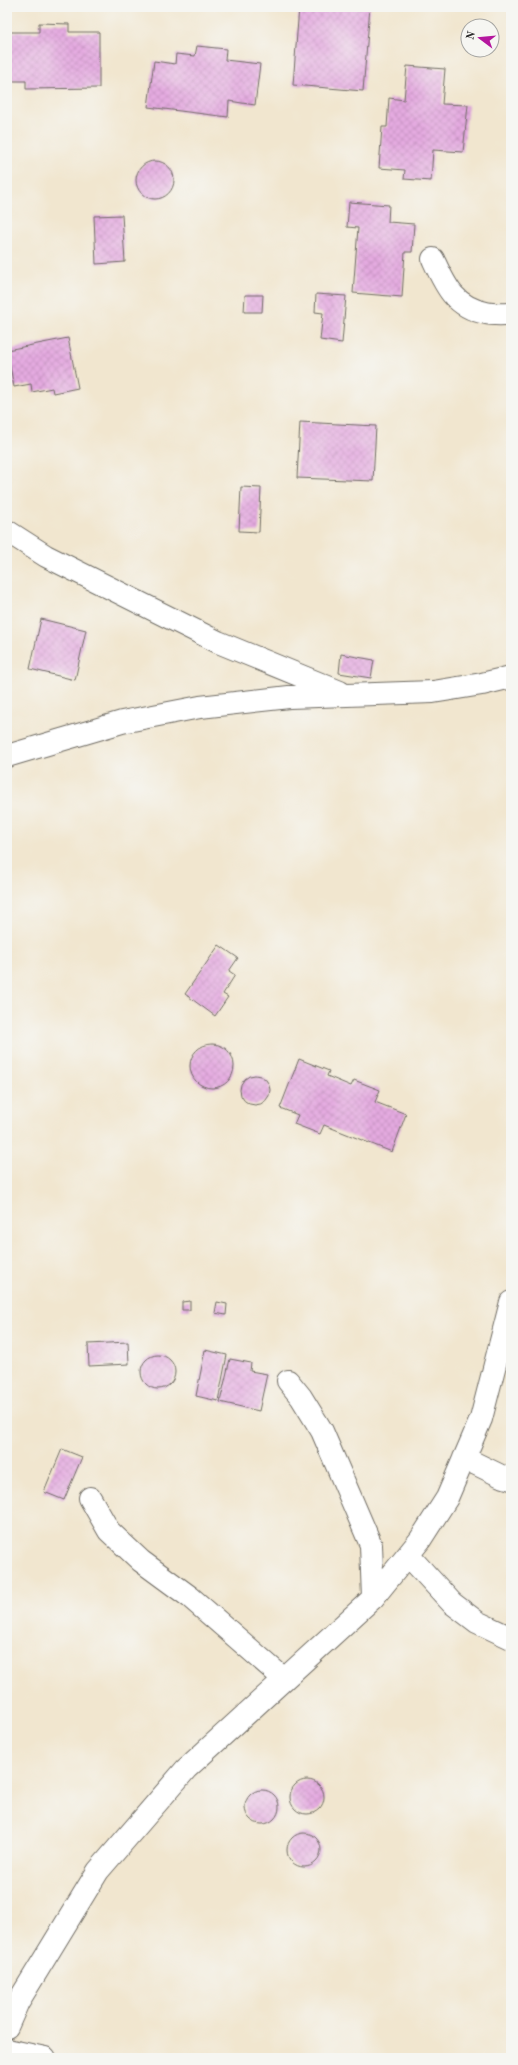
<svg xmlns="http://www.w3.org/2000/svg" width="518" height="2065" viewBox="0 0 518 2065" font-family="'Old Standard TT',serif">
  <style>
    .building { fill: url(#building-cross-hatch) }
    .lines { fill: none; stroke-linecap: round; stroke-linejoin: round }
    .minor-casing { stroke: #706c64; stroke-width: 24 }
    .minor { stroke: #fff; stroke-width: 22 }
  </style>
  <defs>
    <pattern id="building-cross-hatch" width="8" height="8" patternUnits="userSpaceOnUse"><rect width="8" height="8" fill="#e4aae0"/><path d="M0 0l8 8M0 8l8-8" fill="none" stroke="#c492c0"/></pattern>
  </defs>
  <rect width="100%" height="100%" fill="#f6f6f2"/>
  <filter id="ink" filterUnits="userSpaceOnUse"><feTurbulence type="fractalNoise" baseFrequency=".025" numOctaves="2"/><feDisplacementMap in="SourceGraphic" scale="8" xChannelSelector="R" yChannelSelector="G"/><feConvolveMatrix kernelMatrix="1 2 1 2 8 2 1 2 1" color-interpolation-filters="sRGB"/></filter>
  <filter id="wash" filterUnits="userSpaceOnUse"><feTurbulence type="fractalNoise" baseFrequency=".012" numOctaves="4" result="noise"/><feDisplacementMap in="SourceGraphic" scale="16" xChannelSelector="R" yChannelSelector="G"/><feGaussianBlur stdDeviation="0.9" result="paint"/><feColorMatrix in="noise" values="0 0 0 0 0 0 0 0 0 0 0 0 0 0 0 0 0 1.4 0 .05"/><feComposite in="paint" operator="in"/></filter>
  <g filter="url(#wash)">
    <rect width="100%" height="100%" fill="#f1e6cf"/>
    <g id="blocks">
      <path class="building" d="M299,7h71l-7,84 -70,-6z
        M39,23l30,1v8h30v56l-73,1v-8h-19v-49h32z
        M197,46l29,3 -1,11 35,4 -5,41 -26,-4 -1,16 -80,-10 6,-46 21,3 1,-10 19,2z
        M407,66l38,3 -3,35 26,1 -5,47 -30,-2 -2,31 -27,-2 1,-9 -26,-2 3,-41h5l2,-29 15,2z
        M136 180a19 19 0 1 1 38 0a19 19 0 1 1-38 0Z
        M349,202l40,3 -1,17 26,2 -2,28h-7l-3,45 -49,-4 5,-65 -11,-1z
        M122,215l3,47 -29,2 -2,-48z
        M316,294l30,2 -4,47 -22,-3 3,-27 -8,-1z
        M245,295h18l-1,17h-18z
        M68,338l10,50 -25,5 -1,-5 -20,4 -1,-8 -17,3 -7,-37z
        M300,422l76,4 -3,55 -76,-3z
        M241,487l20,1 -2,44 -20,-1z
        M41,619l45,11 -11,50 -45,-11z
        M341,654l33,6 -3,18 -32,-5z
        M219,945l19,13 -9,13 6,4 -12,19 5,3 -13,19 -30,-22z
        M190 1066a22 22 0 1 1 44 0a22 22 0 1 1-44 0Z
        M299,1059l30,12 -2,5 24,10 3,-6 26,10 -5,12 31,12 -14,38 -68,-27 -4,9 -26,-10 4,-9 -18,-7z
        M240 1090a15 15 0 1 1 30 0a15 15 0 1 1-30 0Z
        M190,1301v9h-8v-8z
        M217,1302l10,2 -1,11 -11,-2z
        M128,1342l1,22 -40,2 -1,-22z
        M205,1350l22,5 -9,46 -22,-5z
        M141 1372a17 17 0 1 1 34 0a17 17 0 1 1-34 0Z
        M230,1359l21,4 -1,8 17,3 -8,37 -39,-9z
        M62,1449l20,8 -18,43 -20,-8z
        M290 1797a17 17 0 1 1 34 0a17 17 0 1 1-34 0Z
        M245 1807a17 17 0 1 1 34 0a17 17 0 1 1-34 0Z
        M287 1850a17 17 0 1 1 34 0a17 17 0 1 1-34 0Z"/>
    </g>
  </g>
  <g filter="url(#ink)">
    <use href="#blocks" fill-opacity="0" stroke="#706c64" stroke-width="1"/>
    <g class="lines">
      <g class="minor-casing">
        <path id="minor" d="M433,259c12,26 21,48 53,54 7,2 17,1 25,1
          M7,531l39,25 172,86 122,50
          M7,756l115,-34 78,-15 89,-10 144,-5 49,-8 29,-7
          M288,1381l13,16 21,34 49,114 2,53
          M464,1458l37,18 10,3
          M90,1498l19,33 32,30 49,36 94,82
          M408,1555l44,48 25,19 34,16
          M7,2027l11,-25 80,-131 88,-102 187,-171 47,-58 27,-42 34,-79 30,-117
          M7,2050l38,8"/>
      </g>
      <use href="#minor" class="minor"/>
    </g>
  </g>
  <rect width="518" height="2065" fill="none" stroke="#f6f6f2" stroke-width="24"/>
  <g transform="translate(480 38) rotate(286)"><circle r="19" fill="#f6f6f2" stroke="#a5a5a2"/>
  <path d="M0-3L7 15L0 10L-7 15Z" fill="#b5179e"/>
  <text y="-6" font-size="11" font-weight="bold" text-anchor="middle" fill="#2b2b2b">N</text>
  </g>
</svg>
